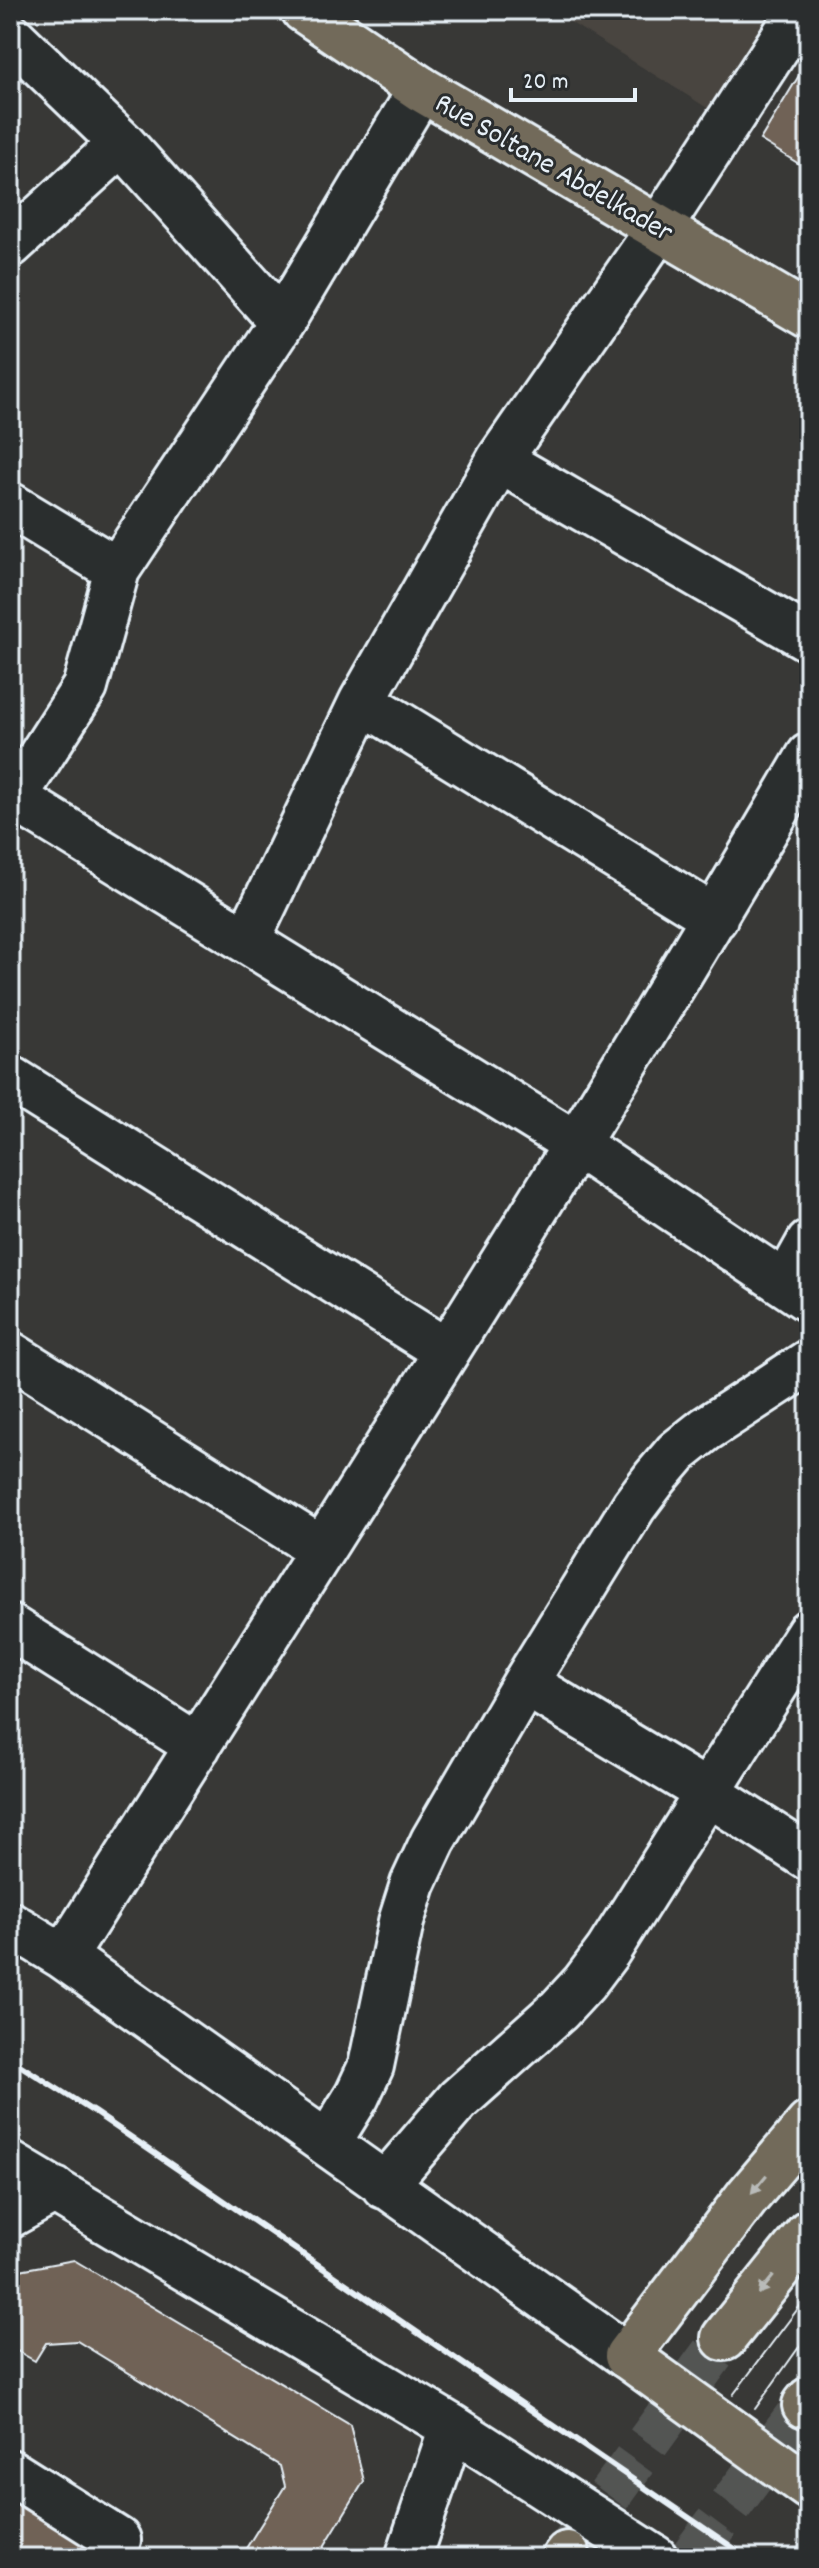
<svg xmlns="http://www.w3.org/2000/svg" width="819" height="2568" viewBox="0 0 819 2568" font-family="Dekko,sans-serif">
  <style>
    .built { fill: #494540 }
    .building { fill: #706256; stroke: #e8f1f8; stroke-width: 2 }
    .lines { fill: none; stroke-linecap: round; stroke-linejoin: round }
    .major-tunnel { stroke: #525453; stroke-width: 44; stroke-dasharray: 44 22; stroke-linecap: butt }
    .minor-casing { stroke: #e8f1f8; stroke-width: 50 }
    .major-casing { stroke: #e8f1f8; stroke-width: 50 }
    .minor { stroke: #2a2d2e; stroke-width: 44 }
    .major { stroke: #726b5a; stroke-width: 44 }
    .tram { stroke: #e8f1f8; stroke-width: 2 }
    .rail { stroke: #e8f1f8; stroke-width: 6 }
    .oneway { fill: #b9bbb9 }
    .labels { text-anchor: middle; stroke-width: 6; stroke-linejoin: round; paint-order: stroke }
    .street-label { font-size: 30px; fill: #e8f1f8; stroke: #2a2d2e }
  </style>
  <rect width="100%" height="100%" fill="#383836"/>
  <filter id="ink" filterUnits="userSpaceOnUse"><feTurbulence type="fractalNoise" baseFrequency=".0125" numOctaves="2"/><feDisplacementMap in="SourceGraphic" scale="16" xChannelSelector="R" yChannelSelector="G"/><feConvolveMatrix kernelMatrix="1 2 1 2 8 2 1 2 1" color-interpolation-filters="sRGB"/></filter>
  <g filter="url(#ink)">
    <path class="built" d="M551,10h243l-69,109z"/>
    <path class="building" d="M809,59v111l-49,-30z
      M74,2260l276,165 14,56 -47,77h-77l45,-72 -5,-20 -203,-125 -31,2 -11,18 -25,-14v-60l10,-17z
      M10,2493l103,65h-103z"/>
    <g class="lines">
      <path class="major-tunnel" d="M570,2549l154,-211
        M691,2558l114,-153"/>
      <g class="minor-casing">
        <path id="minor" d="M10,35l112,108 160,179
          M10,245l112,-102
          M499,460l310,179
          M10,505l107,65
          M362,701l353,217
          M10,795l566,349 233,156
          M10,804l75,-117 32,-117 165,-248 139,-233
          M247,941l115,-240 137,-241 161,-233 141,-217
          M10,1078l436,273
          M786,1284l23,-41
          M10,1354l311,195
          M10,1627l188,119
          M525,1683l183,110 101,65
          M10,1924l54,33 563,399
          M64,1957c251,-398 508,-794 745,-1201
          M328,2143l29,-47 14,-30 30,-144 12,-38 20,-43 92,-158 109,-177 21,-28 22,-26 29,-23 103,-67
          M10,2164l442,263 203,131
          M384,2186l74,-86 101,-90 25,-27 24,-32 201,-319
          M10,2215l45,-25
          M10,2472l108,68
          M408,2558l44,-131"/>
      </g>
      <g class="major-casing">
        <path id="major" d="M304,10l117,79 388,227
          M809,2124l-61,72 -121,160 182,131
          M724,2338l85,-106
          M805,2405l4,-5
          M564,2558l3,-4"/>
      </g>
      <use href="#minor" class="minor"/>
      <use href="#major" class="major"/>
      <path class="tram" d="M733,2395l76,-101
        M755,2409l54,-76"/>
      <path class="rail" d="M10,2059l84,53 654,446"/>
    </g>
    <defs><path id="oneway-solid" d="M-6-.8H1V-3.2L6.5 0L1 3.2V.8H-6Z" transform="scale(2)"/></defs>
    <g class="oneway">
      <use href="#oneway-solid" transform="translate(759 2184) rotate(130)"/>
      <use href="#oneway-solid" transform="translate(766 2285) rotate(129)"/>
    </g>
  </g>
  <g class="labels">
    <g class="street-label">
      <text transform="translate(555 166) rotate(30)" y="10">Rue Soltane Abdelkader</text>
    </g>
  </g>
  <rect width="819" height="2568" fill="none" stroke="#2a2d2e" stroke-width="40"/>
  <rect x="20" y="20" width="779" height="2528" fill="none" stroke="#e8f1f8" stroke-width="3" filter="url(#ink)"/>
  <path d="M511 88v12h124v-12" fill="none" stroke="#e8f1f8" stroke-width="4"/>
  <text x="523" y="88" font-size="24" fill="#e8f1f8" stroke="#2a2d2e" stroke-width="6" paint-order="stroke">20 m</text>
</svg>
